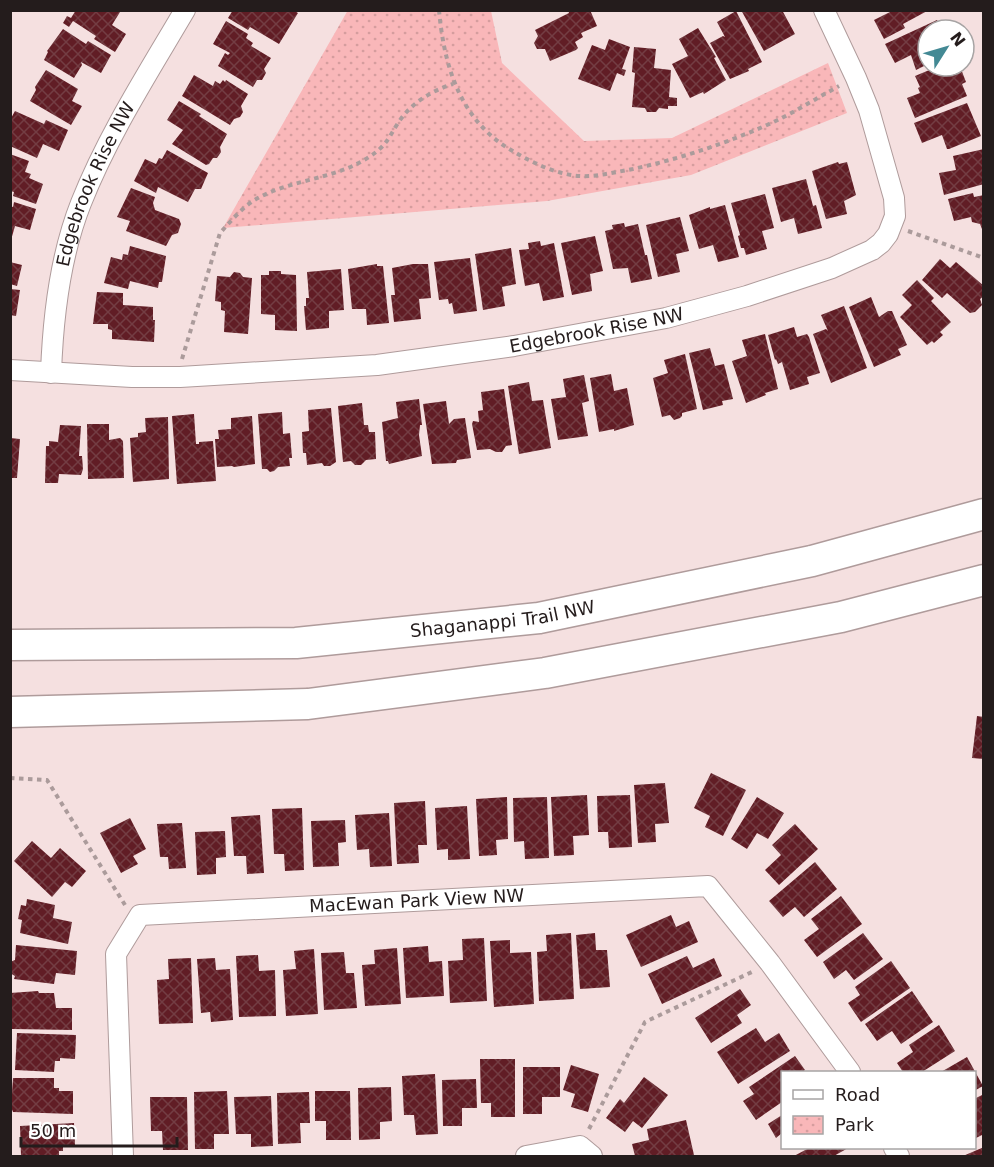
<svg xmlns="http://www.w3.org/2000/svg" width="994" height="1167" viewBox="0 0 994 1167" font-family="'DejaVu Sans',sans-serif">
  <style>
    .park { fill: url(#park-dots) }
    .building { fill: url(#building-cross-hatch) }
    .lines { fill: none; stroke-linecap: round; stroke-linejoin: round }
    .minor-casing { stroke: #af9b9b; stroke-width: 22 }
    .primary-casing { stroke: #af9b9b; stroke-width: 33 }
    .path { stroke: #ab9b9b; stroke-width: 4; stroke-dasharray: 4.5 4.5; stroke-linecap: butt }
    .minor { stroke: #fff; stroke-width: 20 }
    .primary { stroke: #fff; stroke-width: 30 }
    .labels { text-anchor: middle; stroke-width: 6; stroke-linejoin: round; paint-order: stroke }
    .street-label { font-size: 18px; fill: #241c1c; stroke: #fff }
  </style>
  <defs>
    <pattern id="park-dots" width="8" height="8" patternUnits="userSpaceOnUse" patternTransform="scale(1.5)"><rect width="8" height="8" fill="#f9b7b9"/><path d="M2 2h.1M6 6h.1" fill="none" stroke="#d59d9e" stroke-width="1.8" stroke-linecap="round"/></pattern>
    <pattern id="building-cross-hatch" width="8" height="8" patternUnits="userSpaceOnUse" patternTransform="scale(1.5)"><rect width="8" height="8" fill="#611d25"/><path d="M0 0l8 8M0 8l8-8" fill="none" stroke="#733d43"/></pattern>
  </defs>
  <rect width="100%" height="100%" fill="#f5e0e0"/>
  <path class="park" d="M348,10l143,1 11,52 82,78 88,-3 156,-75 19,50 -156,62 -144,26 -324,27z"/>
  <path class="building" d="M76,10l44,2 -8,13 14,9 -11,18 -21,-13 2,-3 -23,-15 -4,6 -6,-4 4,-7 4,2z
    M233,10h60l5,3 -19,31 -29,-17 -2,3 -20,-12z
    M568,10h22l7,16 -16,7 2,4 -8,5 3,6 -2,2 -26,11 -5,-12h-8l-3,-6 4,-7 -3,-6 34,-17z
    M741,10h41l13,24 -31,17z
    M889,10h40l-26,14 2,4 -21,11 -10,-19 16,-8z
    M736,11l26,51 -14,7 1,2 -19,8 -20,-36 13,-7 2,1 -8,-15z
    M937,20l5,10h-14v34l-12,6 -5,-15 -16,8 -10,-19z
    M226,21l22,13 -2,4 7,5 -2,3 20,12 -7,11 2,4 -4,7h-5l-4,7 -35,-21 7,-13 3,2 2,-2 -17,-9z
    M698,28l18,29 -2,1 12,22 -22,14 -1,-2 -13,6 -18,-34 16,-8 -9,-17z
    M63,29l23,15 2,-3 23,14 -10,18 -20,-11 1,3 -8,13 -30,-18 4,-8 -1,-1z
    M609,39l21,8 -8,22 4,1 -2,6 -7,-3 -7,18 -32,-12 14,-34 13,5z
    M634,47l22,2 -2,19 17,2 -2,27 8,1v8h-9v3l-9,-1 -3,4h-9l-2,-4 -13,-1 3,-34 -3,-1z
    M939,66h16l2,5 4,-2 5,13 -4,2 5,12 -52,22 -8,-20 13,-5 -2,-5 2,-1 -5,-11z
    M46,70l32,19 -6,12 10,5 -11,19 -41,-24 6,-11 -1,-3z
    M194,75l19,11 2,-5 5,3 3,-4 2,2 1,-2 22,14 -7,12 2,6 -3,5 -6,2 -4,6 -48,-29z
    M179,101l22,13 -2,2 28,18 -7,13 1,5 -4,6h-4l-4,6 -3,1 -34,-21 11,-14 -16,-10z
    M967,103l14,33 -32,13h-2l-5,-14 -20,8 -8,-20z
    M15,111l29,13 2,-4 22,10 -9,21 -16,-7 -6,14 -27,-12v-26z
    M984,149v35l-40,11 -5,-22 17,-3 -3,-14z
    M167,150l41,23 -7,16h-6l-7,13 -30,-15 -2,6 -22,-12 11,-22 11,5 3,-6 3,1z
    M10,154l19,7 -4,11 6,2 -2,4 14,6 -7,20 -23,-8 1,-4 -4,-1z
    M838,162l1,2 8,-2 9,33 -12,6 3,13 -21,5 -14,-48z
    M806,179l7,27 3,-1 6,23 -24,6 -4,-16 -13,4 -9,-34z
    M131,188l24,9 -2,6 2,7 24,9 2,5 -3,9 -6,2 -6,11 -40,-15 4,-10 -13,-4z
    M973,193l1,4 10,-2v39l-4,-10 -8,-2 -1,-5 -17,4 -6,-22z
    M765,194l9,34 -12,3 5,18 -21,6 -2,-7h-3l-3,-12 2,-1 -9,-32z
    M14,202l22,7 -6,21 -15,-4 -4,14 -1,-34 3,1z
    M725,205l14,52 -21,5 -5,-17 -14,4 -10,-34 21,-8v2z
    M680,217l9,34 -13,3 4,18 -22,5 -12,-52z
    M624,223l1,4 13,-3 7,31h2l5,24 -21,4 -3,-15 -15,1 -8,-38 8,-2 -1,-4z
    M595,236l8,35 -13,3 2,17 -20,4 -11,-52z
    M540,241l1,5 13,-3 10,54 -21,4 -4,-18 -14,3 -6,-36 10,-1 -1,-6z
    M130,246l36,10 -4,26h-3l-1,6 -28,-7 -2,8 -24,-6 7,-26 11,3 1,-6 5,1z
    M511,248l5,36 -14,3 3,19 -22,4 -8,-56z
    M470,258l7,53 -23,3 -2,-11 -3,1 -1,-5 -9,1 -5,-38z
    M940,259l10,9 6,-6 28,24v10l-4,3 2,6 -7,7 -5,1 -23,-20 -5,5 -20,-18z
    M10,262l12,3 -5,21 -7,-2z
    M377,264v2h6l6,57 -22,2 -1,-16h-14l-4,-40z
    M413,264h15l3,34 -12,1 2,20 -27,3 -3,-27h4l-3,-27z
    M341,269l3,41 -15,1v17l-23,2 -2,-24h2v-8h3l-2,-26z
    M269,271h12v3l15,1 1,56 -22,-1v-15l-14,-1v-39h8z
    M234,272l6,1 3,4 9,1 -4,56 -24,-2 1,-21 -4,-1v-8l-6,-1 2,-25 13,1z
    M917,280l17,18 -3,3 20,21 -11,10 3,3 -9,8 -2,-2 -5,4 -27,-28 12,-12 -10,-10z
    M10,289l10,1 -4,26 -6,-1z
    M97,292l26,1v12l30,2v13h2l-1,22 -42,-3v-9l-4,-1v-5h-15z
    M871,297l8,20 9,-6h4l15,34 -9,4 3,6 -27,12 -25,-60z
    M844,306l23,62 -36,15 -18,-49 13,-5 2,2 -7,-16z
    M794,327l3,10 10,-3 2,3 11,36 -13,4 2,7 -19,6 -8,-28 -4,2 -2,-5 -1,1 -7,-25z
    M765,334l13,55 -13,4 1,2 -20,8 -14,-42 15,-5 -5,-16z
    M710,348l5,18 9,-2 9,35 -11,2 1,4 -20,5 -14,-57z
    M685,354l12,55 -15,4v3l-2,2 -6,2 -4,-5 -8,2 -9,-39 15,-5 -4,-13z
    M611,374l3,17 13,-3 7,37 -20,6v-2l-15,3 -9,-54z
    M584,375l5,26 -7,2 6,33 -30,4 -7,-41 15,-2 -3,-18z
    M529,382l3,19 11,-1 8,48 -32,6 -11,-68z
    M504,389l8,56 -6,1 -4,6h-6l-6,-3 -13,1 -5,-26 1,-3 6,1 -1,-11 5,-1 -2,-18z
    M419,399l3,26h-2l-1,10 3,21 -33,8 -1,-3h-2l-4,-39 16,-4 -2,-16z
    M446,401l3,23 5,-5 11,-1 6,40 -14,2 -1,3 -24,1 -9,-60z
    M362,403l2,22h4l1,7h6l1,27 -10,1 -5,5h-6l-4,-4 -8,1 -5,-56z
    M331,408l5,54 -6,4h-6l-2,-3 -15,2 -1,-12h-3l-1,-21 7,-1 -1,-21z
    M282,412l1,22 7,-1 2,25h-3l1,8 -12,1 -4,4 -4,1 -3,-3h-5l-4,-55z
    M194,414l2,30h3v-2l14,-1 3,40 -39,3 -5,-68z
    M252,416l3,48 -21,3 -2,-1 -15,1 -2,-28h4l-1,-9 13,-1v-11z
    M168,417l1,62 -36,3 -3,-44 8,-1v-4l8,-1 -1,-14z
    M87,424h22v16l11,-2 3,3 1,37 -36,1z
    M60,425l21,1 -2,30h3l1,13 -2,6 -22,-1 -1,9h-13l1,-37h3v-5l9,1z
    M10,438l10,1 -3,39h-7z
    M977,716l7,1v42l-12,-1z
    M711,773l35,17 -23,46 -18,-9 5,-11 -16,-8z
    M665,783l4,40 -14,1 1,18 -18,1 -4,-58z
    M587,795l2,40 -16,1 1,19 -20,1 -3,-59z
    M630,795l2,52 -23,1 -1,-16h-10l-1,-36z
    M507,797l1,42 -12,1 1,15 -18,1 -3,-57z
    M547,797l2,61 -24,1 -1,-18 -10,1 -1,-44z
    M757,797l27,16 -16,26 -11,-6 -10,16 -16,-10z
    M425,801l2,44h-9l1,18 -22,1 -3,-61z
    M467,806l3,53 -22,1v-11l-11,1 -2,-42z
    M302,808l2,62 -19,1 -1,-17h-10l-2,-45z
    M389,813l3,53 -22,1 -1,-18 -12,1 -2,-35z
    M260,815l4,58 -17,1 -1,-18h-12l-3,-39z
    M130,818l16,31 -13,7 5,8 -17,9 -21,-40z
    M345,820l1,22 -8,1 1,23 -26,1 -2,-46z
    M182,823l4,45 -17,1 -1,-12h-8l-3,-33z
    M795,824l23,25 -39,36 -14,-15 16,-15 -9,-10z
    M225,831l1,26 -10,1v16l-19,1 -2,-43z
    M32,841l19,17 9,-10 26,23 -14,16 -7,-5 -13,15 -38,-36z
    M815,862l22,27 -33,28 -9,-10 -12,10 -14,-16z
    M841,896l21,28 -45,33 -13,-17 15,-11 -8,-10z
    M27,899l28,6 -2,13 19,4 -4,22 -48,-11 2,-13 -4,-1 3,-14 5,1z
    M671,915l5,12 13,-6 9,21 -57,25 -15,-32z
    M571,933l3,66 -35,2 -2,-49 10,-1 -1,-16z
    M595,933l1,17h11l3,37 -30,2 -4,-54z
    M863,933l20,26 -29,21 -8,-10 -12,9 -11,-17z
    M484,938l3,63 -37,2 -2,-42 15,-1 -1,-21z
    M510,940v13l21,-1 3,52 -40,3 -4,-66z
    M16,945l61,6 -2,24 -19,-2 -2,11 -40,-5 1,-3 -5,-3v-11l5,-2z
    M428,946l1,16 13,-1 2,35 -38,2 -3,-50z
    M397,948l4,56 -36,2 -3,-41 13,-1 -1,-14z
    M314,949l4,65 -32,2 -3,-46 13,-1 -2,-18z
    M344,952l2,21h8l3,35 -33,2 -3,-57z
    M258,955l1,16 16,-1 1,46 -37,1 -3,-61z
    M687,956l6,12 21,-10 8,18 -60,28 -14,-30z
    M191,958l2,65 -34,1 -2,-44 12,-1 -1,-20z
    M215,958l1,12 14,-1 3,51 -22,2 -1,-10 -9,1 -4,-54z
    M891,961l19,27 -49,34 -13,-19 12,-8 -5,-8z
    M740,989l11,16 -14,10 5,8 -31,20 -16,-25z
    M38,991l1,2h15l2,15h16v22l-60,-1 -2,-36z
    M912,991l21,31 -32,22 -9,-13 -15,10 -12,-17z
    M939,1025l16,26 -33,21h-19l-6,-9 16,-11 -4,-7z
    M756,1028l9,14 14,-9 11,18 -52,33 -21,-32z
    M17,1033l59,2 -1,24 -15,-1v3h-5l-1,11 -39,-2z
    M795,1056l10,14 -3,2h-20v30l-26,18 -13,-19 11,-7 -5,-7z
    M967,1057l16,29 -9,5v-19h-33z
    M480,1059h35v58h-24v-14h-10z
    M571,1065l28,9 -11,38 -17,-5 4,-13 -12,-4z
    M523,1067h37v30h-18v17h-19z
    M435,1074l3,60 -22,1 -2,-20h-10l-2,-39z
    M644,1077l24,18 -26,33 -9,-7 -8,11 -19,-14 14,-19 4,4z
    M13,1078h41v10h5v3h14v23l-60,-2 -2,-5z
    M476,1079l1,29h-15v18h-19l-1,-46z
    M391,1087l1,34 -12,1v17l-21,1 -1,-52z
    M227,1091l2,43h-15v15h-19l-1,-57z
    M315,1091h35l1,49h-25v-19h-11z
    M309,1092l1,31h-10l1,20 -23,1 -1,-51z
    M984,1094v40l-10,5v-40z
    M271,1096l2,50 -22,1v-13h-15l-2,-37z
    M150,1097h37l1,53h-25l-1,-19h-11z
    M782,1115v18l-6,5 -8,-14z
    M686,1120l8,35 -59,1 -3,-12 17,-4 -2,-11z
    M74,1123l1,22 -12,1v5h-4v5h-38l-1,-30z
    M984,1147v9h-21z
    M809,1148h39l-14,8h-40z"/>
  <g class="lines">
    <g class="minor-casing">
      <g id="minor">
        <path id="s1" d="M10,370l122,7h48l197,-12 137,-19 152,-28 81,-22 85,-28 40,-18 9,-7 7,-9 7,-18 -1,-18 -25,-88 -13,-32 -32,-68"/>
        <path id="s2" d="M51,373c2,-57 9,-117 30,-170 27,-68 67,-130 104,-193"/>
        <path d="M894,1148l5,8"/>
        <path id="s3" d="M123,1156l-7,-202 24,-39 568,-29 62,77 80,109"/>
        <path d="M526,1156l54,-10 12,10"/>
      </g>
    </g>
    <g class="primary-casing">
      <g id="primary">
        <path id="s4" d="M10,645l286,-2 243,-25 273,-57 172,-47"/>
        <path d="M10,712l298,-8 237,-31 296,-56 143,-37"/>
      </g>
    </g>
    <path class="path" d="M439,10c5,56 21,110 72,140 20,12 44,24 68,26 18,1 36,-4 54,-7 46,-10 91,-25 134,-44 25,-11 48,-26 72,-39
      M908,231l76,27
      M182,359l38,-126c10,-11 21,-24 33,-32 35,-22 82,-21 116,-44 17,-11 19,-18 29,-34 13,-20 33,-32 55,-39
      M10,778l37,2 78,125
      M589,1129l56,-107 109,-51"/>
    <use href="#minor" class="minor"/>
    <use href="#primary" class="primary"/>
  </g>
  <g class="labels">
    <g class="street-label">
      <text dy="6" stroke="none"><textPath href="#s2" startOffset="196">Edgebrook Rise NW</textPath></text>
      <text dy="6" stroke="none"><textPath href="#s1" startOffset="590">Edgebrook Rise NW</textPath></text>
      <text dy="6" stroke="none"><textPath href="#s4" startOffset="494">Shaganappi Trail NW</textPath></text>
      <text dy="6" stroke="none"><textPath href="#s3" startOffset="525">MacEwan Park View NW</textPath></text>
    </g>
  </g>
  <rect width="994" height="1167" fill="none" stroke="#241c1c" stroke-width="24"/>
  <rect x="781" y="1071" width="195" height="78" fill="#ffffff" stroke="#a7a4a4" stroke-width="1.5"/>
  <rect x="793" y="1090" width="30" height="9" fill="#ffffff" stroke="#a7a4a4" stroke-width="1.5"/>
  <text x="835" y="1101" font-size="18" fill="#241c1c">Road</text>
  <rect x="793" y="1116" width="30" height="18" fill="url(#park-dots)" stroke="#a7a4a4" stroke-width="1.5"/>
  <text x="835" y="1131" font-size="18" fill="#241c1c">Park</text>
  <g transform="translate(946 48) rotate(53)"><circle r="28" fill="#ffffff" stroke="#a7a4a4" stroke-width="1.5"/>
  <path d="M0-4.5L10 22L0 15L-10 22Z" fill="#438994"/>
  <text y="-9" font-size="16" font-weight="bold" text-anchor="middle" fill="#241c1c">N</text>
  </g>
  <path d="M21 1137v9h156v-9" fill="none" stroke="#241c1c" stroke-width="3"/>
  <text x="30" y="1137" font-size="18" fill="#241c1c" stroke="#ffffff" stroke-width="4.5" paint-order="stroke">50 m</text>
</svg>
